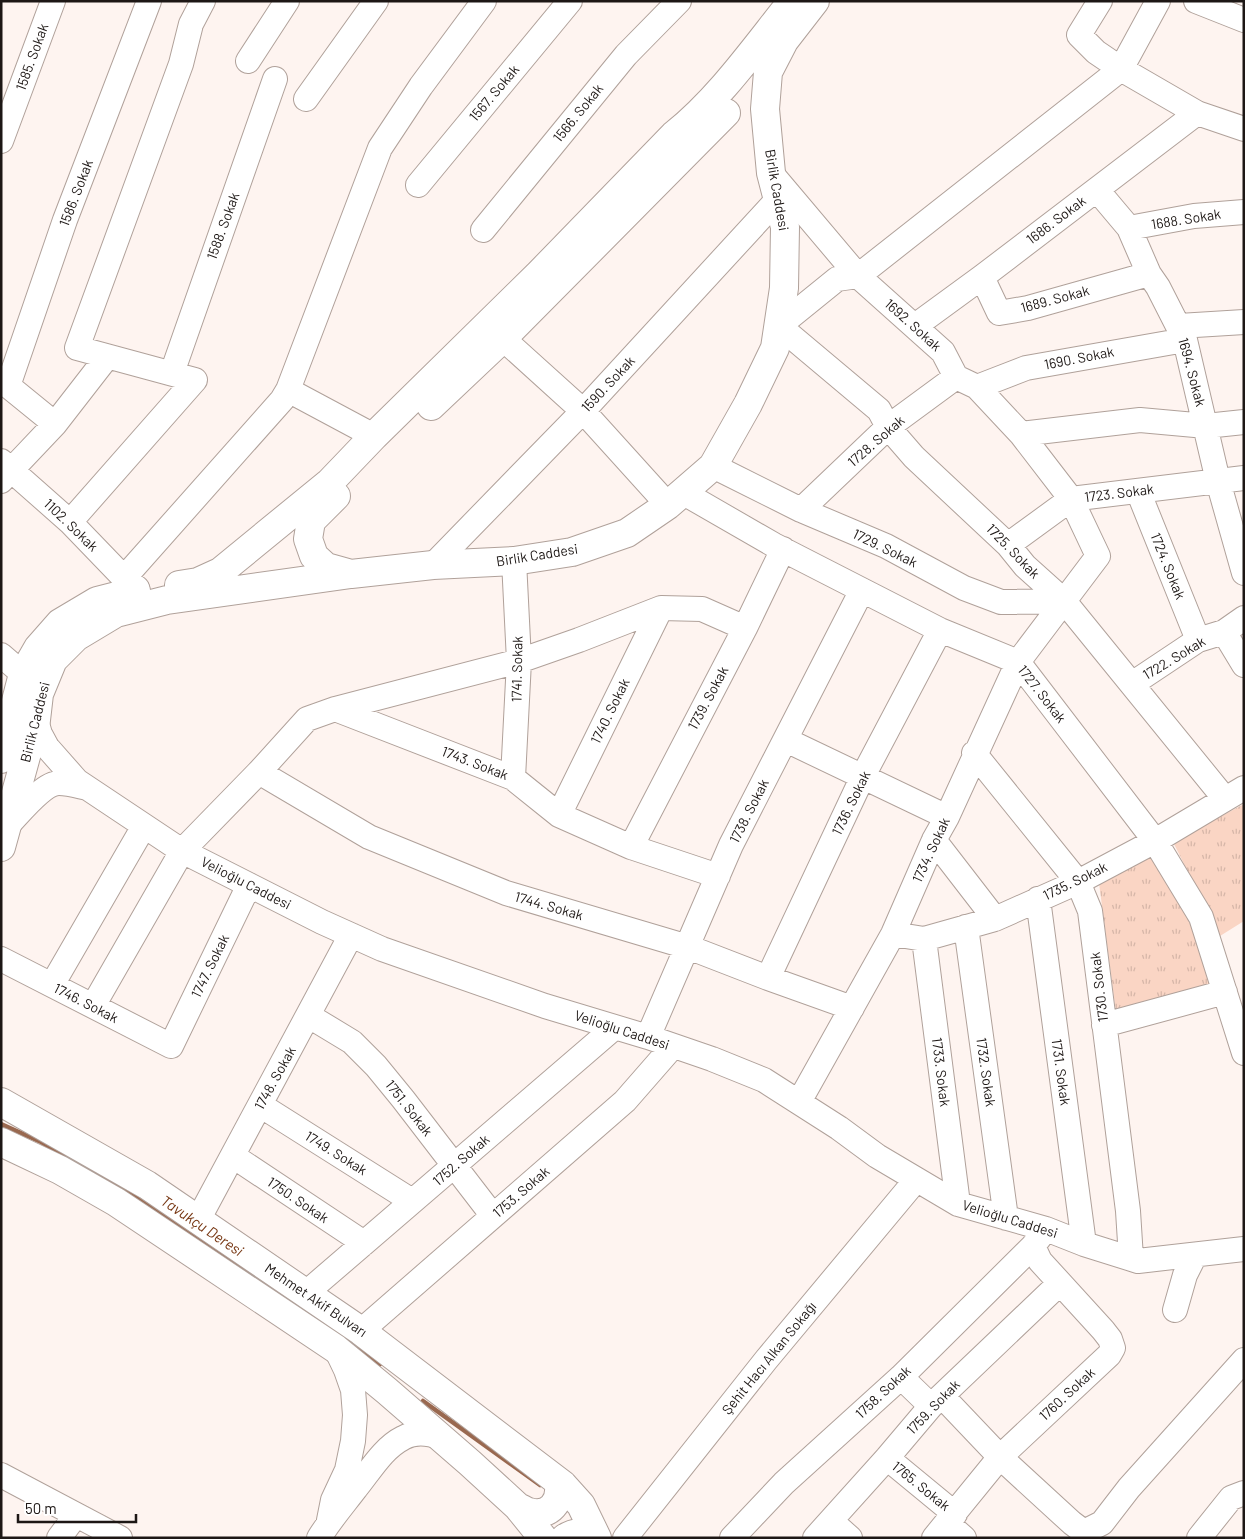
<svg xmlns="http://www.w3.org/2000/svg" width="1245" height="1539" viewBox="0 0 1245 1539" font-family="Barlow,sans-serif">
  <style>
    .park { fill: url(#park-tufts) }
    .lines { fill: none; stroke-linecap: round; stroke-linejoin: round }
    .stream { stroke: #99684f; stroke-width: 4.5 }
    .minor-casing { stroke: #b0a19a; stroke-width: 26 }
    .major-casing { stroke: #b0a19a; stroke-width: 30 }
    .minor { stroke: #fff; stroke-width: 24 }
    .major { stroke: #fff; stroke-width: 28 }
    .labels { text-anchor: middle; stroke-width: 5; stroke-linejoin: round; paint-order: stroke }
    .street-label { font-size: 14px; fill: #1d1715; stroke: #fff }
    .water-label { font-size: 15px; font-style: italic; fill: #773713; stroke: #fff }
  </style>
  <defs>
    <pattern id="park-tufts" width="24" height="20" patternUnits="userSpaceOnUse" patternTransform="scale(1.25)"><rect width="24" height="20" fill="#fad5c4"/><path d="M3 7l-1-3M5 7V3M7 7l1-3M15 17l-1-3M17 17v-4M19 17l1-3" fill="none" stroke="#d6b6a8"/></pattern>
  </defs>
  <rect width="100%" height="100%" fill="#fef4f0"/>
  <path class="park" d="M1244,804v117l-24,15 -47,-94z
    M1153,854l29,50 34,83 -100,26 -17,-130z"/>
  <g class="lines">
    <path class="stream" d="M1,1124l40,18 80,45 229,153 30,24
      M423,1401l117,84"/>
    <g class="minor-casing">
      <path id="minor" d="M1100,1l-21,34 17,17 25,17 37,-68
        M1196,1l48,19
        M248,61l39,-60
        M306,99l70,-98
        M1,141l52,-140
        M771,173l87,103 85,76 13,25 21,10 44,47 50,65 27,57 -80,106 -71,155 -13,23 -41,94 -94,168
        M418,185l152,-184
        M1097,190l32,38 20,46 9,13 27,53 33,141 26,92
        M1129,228l65,-12 50,-4
        M483,230l143,-175 53,-54
        M982,277l17,36 29,-5 121,-34
        M489,326l94,85 85,94
        M915,326l67,-49 215,-164
        M1179,326l65,-4
        M172,373l103,-294
        M1,380l54,44
        M8,386l57,-166 84,-219
        M977,387l49,-19 159,-28
        M288,390l86,46
        M1021,434l119,-14 66,6 38,-4
        M1,461l69,61 54,56 13,10
        M713,466l88,44 85,36 78,42 37,14 63,-1
        M1,481l54,-57 52,-67
        M1138,491l60,149
        M682,492l92,53 166,85 78,32 137,179 46,76 43,136
        M801,510l87,-83 68,-50
        M70,522l125,-142 -118,-32 104,-284 10,-40 12,-23
        M1008,545l63,-46 173,-21
        M433,565l150,-154 195,-212
        M124,578l158,-178 6,-10 92,-242 41,-62 63,-85
        M1224,632l20,33
        M1,655l22,19
        M1132,684l66,-44 26,-8 20,-14
        M335,709l178,69 46,37 72,32 87,29
        M36,720l4,14 7,13 30,34 105,70 140,71 60,27 163,57 103,31 64,22 52,21 75,48 38,28 81,48 88,25 38,15 54,17 106,-12
        M786,740l161,77
        M974,753l104,129 12,29 38,300 3,47
        M259,772l110,65 137,56 182,54 80,31 84,30
        M513,778l6,-117 -5,-100
        M1225,799l-161,-198 -39,-35 -17,-21 -94,-88 -26,-30 -9,-17 -100,-84 58,-47 21,-3 263,-207 76,44 47,16
        M559,815l102,-207
        M8,825c11,-11 35,-42 51,-42 9,0 19,3 28,5
        M934,840l61,79
        M631,847l114,-219 38,-79
        M1038,899l46,345
        M966,927l40,291
        M893,934l31,5 71,-20 83,-37 77,-41 89,-53
        M924,939l34,265
        M1,959l170,87 78,-161
        M768,978l95,-202 77,-146
        M52,985l92,-159
        M93,1006l89,-155 77,-79 48,-53 28,-10 184,-48 60,-21 82,-32 41,1 43,19
        M309,1016l43,26 24,24 27,33 90,117
        M1104,1025l121,-33
        M648,1037l83,-192 131,-255
        M260,1105l152,96
        M233,1156l131,87
        M198,1220l153,-285
        M306,1293l309,-266
        M1175,1310l10,-35 10,-20
        M361,1331l264,-230 48,-55
        M901,1377l30,29
        M942,1396l58,61 72,66 12,9 18,-9 27,-35 115,-128
        M887,1458l68,56
        M1,1475l119,63
        M329,1520l4,-20 14,-30 6,-29 2,-26 -2,-25 -7,-20 -10,-21
        M831,1521l19,17
        M947,1523l17,15
        M59,1538l17,-23
        M319,1538c11,-18 24,-33 37,-50 14,-17 27,-40 47,-50 12,-7 25,-5 37,-1
        M625,1538l141,-178 150,-180
        M732,1538l52,-55 117,-106 132,-131 13,-17
        M815,1538l72,-80 44,-52 128,-122
        M934,1538l66,-81 109,-102 4,-7 -3,-9 -7,-9 -63,-69 -7,-15
        M1199,1538l32,-40 13,-5"/>
    </g>
    <g class="major-casing">
      <path id="major" d="M431,406l72,-68 223,-225
        M336,496l-25,25 -3,18 6,17 12,11 25,7
        M179,585l19,-3 22,-10 110,-90 44,-46 165,-162 135,-139c45,-36 80,-86 116,-131
        M1,759l22,-85 15,-26 22,-25 37,-22 39,-10
        M1,847l35,-127 3,-26 14,-34 23,-23 40,-24 51,-13 184,-26 82,-9 81,-4 58,-9 55,-19 41,-28 45,-39 35,-62 27,-56 9,-60 1,-61 -14,-54 -6,-64 3,-37 16,-31 31,-40
        M1,1102l146,83 214,146 202,154 18,20 16,33
        M1,1142l59,28 56,32 220,147 51,42 83,72 48,44 25,31
        M518,1507c3,1 7,4 11,5 20,6 34,-11 29,-30
        M565,1538c9,-6 19,-7 28,0"/>
    </g>
    <use href="#minor" class="minor"/>
    <use href="#major" class="major"/>
  </g>
  <g class="labels">
    <g class="street-label">
      <text transform="translate(32 57) rotate(-70)" y="5">1585. Sokak</text>
      <text transform="translate(494 93) rotate(-50)" y="5">1567. Sokak</text>
      <text transform="translate(578 113) rotate(-51)" y="5">1566. Sokak</text>
      <text transform="translate(777 190) rotate(80)" y="5">Birlik Caddesi</text>
      <text transform="translate(76 193) rotate(-69)" y="5">1586. Sokak</text>
      <text transform="translate(1186 219) rotate(-9)" y="5">1688. Sokak</text>
      <text transform="translate(1056 220) rotate(-37)" y="5">1686. Sokak</text>
      <text transform="translate(223 226) rotate(-70)" y="5">1588. Sokak</text>
      <text transform="translate(1055 299) rotate(-15)" y="5">1689. Sokak</text>
      <text transform="translate(913 325) rotate(42)" y="5">1692. Sokak</text>
      <text transform="translate(1079 358) rotate(-11)" y="5">1690. Sokak</text>
      <text transform="translate(1192 372) rotate(75)" y="5">1694. Sokak</text>
      <text transform="translate(608 384) rotate(-47)" y="5">1590. Sokak</text>
      <text transform="translate(876 441) rotate(-41)" y="5">1728. Sokak</text>
      <text transform="translate(1119 493) rotate(-7)" y="5">1723. Sokak</text>
      <text transform="translate(71 525) rotate(44)" y="5">1102. Sokak</text>
      <text transform="translate(885 548) rotate(26)" y="5">1729. Sokak</text>
      <text transform="translate(1013 551) rotate(46)" y="5">1725. Sokak</text>
      <text transform="translate(537 555) rotate(-9)" y="5">Birlik Caddesi</text>
      <text transform="translate(1168 566) rotate(68)" y="5">1724. Sokak</text>
      <text transform="translate(1174 658) rotate(-31)" y="5">1722. Sokak</text>
      <text transform="translate(517 669) rotate(-89)" y="5">1741. Sokak</text>
      <text transform="translate(1042 694) rotate(52)" y="5">1727. Sokak</text>
      <text transform="translate(708 698) rotate(-62)" y="5">1739. Sokak</text>
      <text transform="translate(610 711) rotate(-64)" y="5">1740. Sokak</text>
      <text transform="translate(35 722) rotate(-76)" y="5">Birlik Caddesi</text>
      <text transform="translate(475 763) rotate(21)" y="5">1743. Sokak</text>
      <text transform="translate(851 803) rotate(-64)" y="5">1736. Sokak</text>
      <text transform="translate(749 811) rotate(-63)" y="5">1738. Sokak</text>
      <text transform="translate(931 850) rotate(-65)" y="5">1734. Sokak</text>
      <text transform="translate(1075 881) rotate(-26)" y="5">1735. Sokak</text>
      <text transform="translate(246 883) rotate(27)" y="5">Velioğlu Caddesi</text>
      <text transform="translate(549 906) rotate(16)" y="5">1744. Sokak</text>
      <text transform="translate(210 966) rotate(-64)" y="5">1747. Sokak</text>
      <text transform="translate(1099 987) rotate(-97)" y="5">1730. Sokak</text>
      <text transform="translate(86 1003) rotate(27)" y="5">1746. Sokak</text>
      <text transform="translate(622 1030) rotate(18)" y="5">Velioğlu Caddesi</text>
      <text transform="translate(941 1072) rotate(83)" y="5">1733. Sokak</text>
      <text transform="translate(986 1072) rotate(82)" y="5">1732. Sokak</text>
      <text transform="translate(1061 1072) rotate(82)" y="5">1731. Sokak</text>
      <text transform="translate(275 1078) rotate(-61)" y="5">1748. Sokak</text>
      <text transform="translate(409 1108) rotate(52)" y="5">1751. Sokak</text>
      <text transform="translate(336 1153) rotate(32)" y="5">1749. Sokak</text>
      <text transform="translate(461 1160) rotate(-41)" y="5">1752. Sokak</text>
      <text transform="translate(521 1192) rotate(-41)" y="5">1753. Sokak</text>
      <text transform="translate(298 1200) rotate(34)" y="5">1750. Sokak</text>
      <text transform="translate(1010 1219) rotate(17)" y="5">Velioğlu Caddesi</text>
      <text transform="translate(316 1300) rotate(34)" y="5">Mehmet Akif Bulvarı</text>
      <text transform="translate(769 1358) rotate(-51)" y="5">Şehit Hacı Alkan Sokağı</text>
      <text transform="translate(883 1392) rotate(-43)" y="5">1758. Sokak</text>
      <text transform="translate(1067 1394) rotate(-43)" y="5">1760. Sokak</text>
      <text transform="translate(933 1407) rotate(-46)" y="5">1759. Sokak</text>
      <text transform="translate(921 1486) rotate(39)" y="5">1765. Sokak</text>
    </g>
    <g class="water-label">
      <text transform="translate(202 1226) rotate(34)" y="5">Tavukçu Deresi</text>
    </g>
  </g>
  <rect width="1245" height="1539" fill="none" stroke="#1d1715" stroke-width="5"/>
  <path d="M18 1514v8h118v-8" fill="none" stroke="#1d1715" stroke-width="2.5"/>
  <text x="25" y="1514" font-size="15" fill="#1d1715" stroke="#ffffff" stroke-width="4" paint-order="stroke">50 m</text>
</svg>
